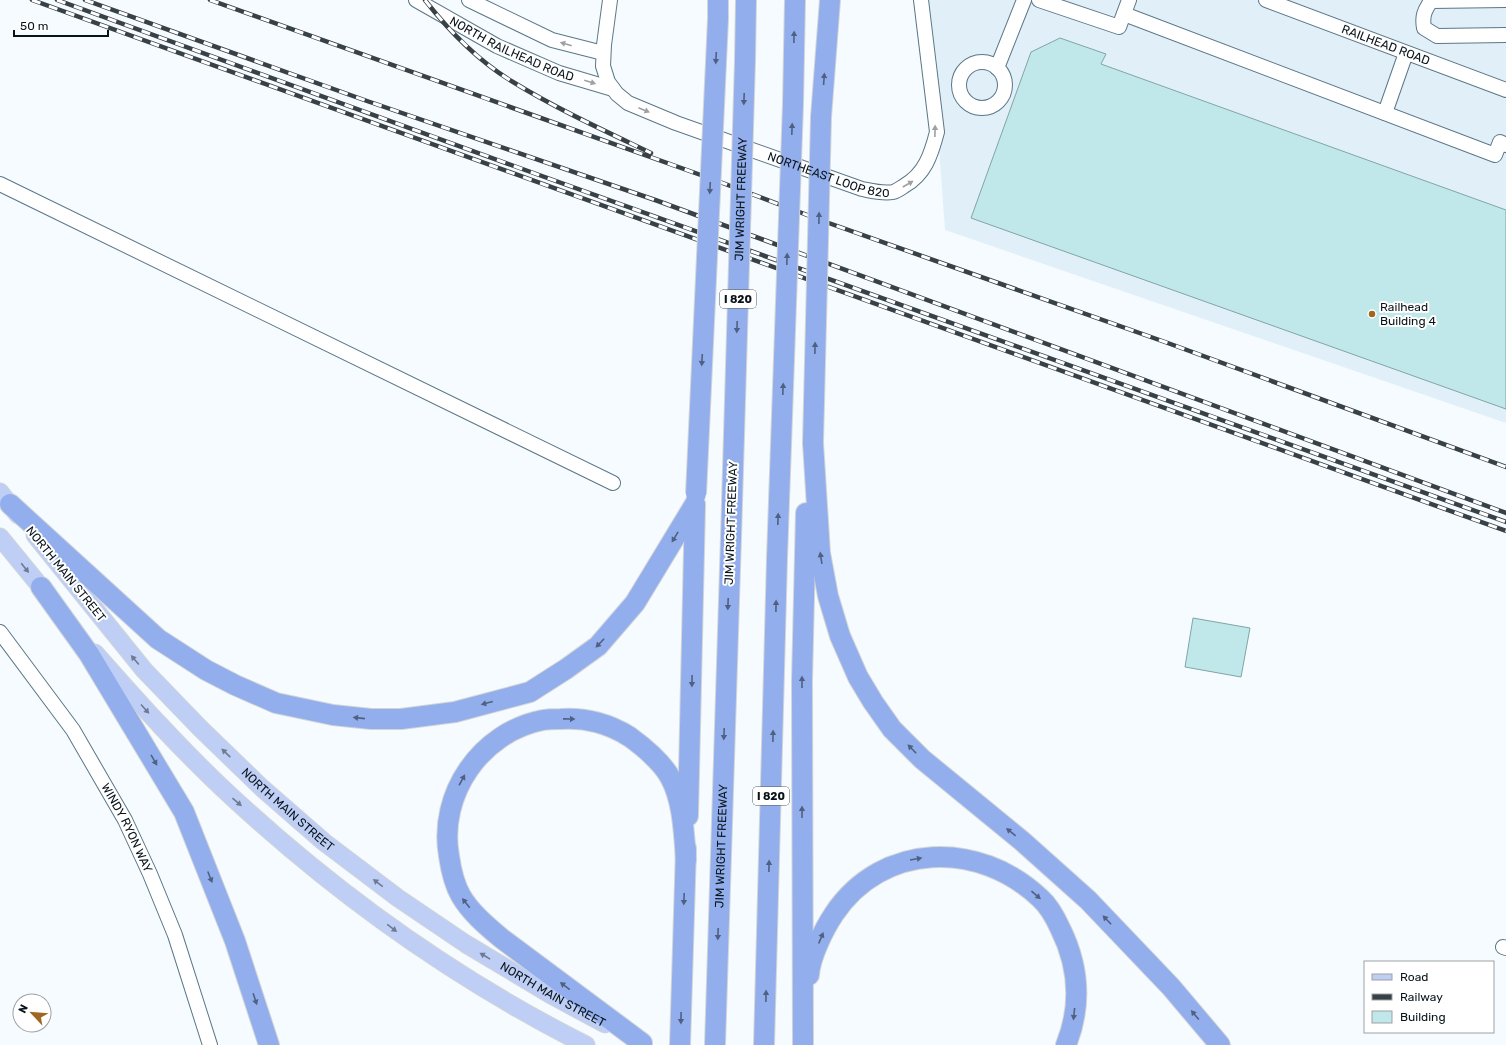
<svg xmlns="http://www.w3.org/2000/svg" width="1506" height="1045" viewBox="0 0 1506 1045" font-family="Rubik,sans-serif">
  <style>
    .built { fill: #e1f0f8 }
    .building { fill: #c0e7e9; stroke: #80a5a7 }
    .lines { fill: none; stroke-linecap: round; stroke-linejoin: round }
    .minor-casing { stroke: #5b7787; stroke-width: 16 }
    .major-casing { stroke: #d3d5d6; stroke-width: 19 }
    .highway-casing { stroke: #d3d5d6; stroke-width: 22 }
    .minor { stroke: #fff; stroke-width: 14 }
    .major { stroke: #becef4; stroke-width: 17 }
    .highway { stroke: #93aeec; stroke-width: 20 }
    .rail-casing { stroke: #374146; stroke-width: 4.5 }
    .rail { stroke: #fff; stroke-width: 3; stroke-dasharray: 9; stroke-linecap: butt }
    .highway-bridge-casing { stroke: #d3d5d6; stroke-width: 22; stroke-linecap: butt }
    .highway-bridge { stroke: #93aeec; stroke-width: 20 }
    .oneway { fill: #4e6183 }
    .oneway2 { fill: #9da1a3 }
    .oneway3 { fill: #6d7a92 }
    .poi-dot { fill: #9e6822; stroke: #fff; stroke-width: 1.5 }
    .labels { text-anchor: middle; stroke-width: 4; stroke-linejoin: round; paint-order: stroke }
    .shield { fill: #fff; stroke: #535a5f; stroke-width: 1 }
    .shield-label { font-size: 11px; font-weight: bold; fill: #09141a }
    .street-label { font-size: 12px; fill: #09141a; stroke: #fff }
    .poi-label { font-size: 12px; fill: #09141a; stroke: #fff; text-anchor: start }
  </style>
  <rect width="100%" height="100%" fill="#f5fbff"/>
  <path class="built" d="M928,0h578v423l-561,-193z"/>
  <path class="building" d="M1060,38l46,16 -5,10 405,146v199l-535,-191 60,-166z
    M1193,618l57,10 -9,49 -56,-10z"/>
  <g class="lines">
    <g class="minor-casing">
      <g id="minor">
        <path id="s1" d="M416,0l81,46 62,27 54,16"/>
        <path d="M469,0l83,40 51,13"/>
        <path id="s2" d="M610,0l-6,45 -1,21 5,16 9,12 11,9 48,20 186,66c10,2 21,5 31,3 4,-1 8,-4 11,-6 21,-12 27,-31 33,-54l-16,-132"/>
        <path d="M1039,0l80,27 10,-27"/>
        <path id="s3" d="M1266,0l240,90"/>
        <path d="M1506,0l-75,1c-7,10 -9,16 -7,27l13,8 69,-1"/>
        <path d="M1124,14l371,141 5,-13 6,3"/>
        <circle cx="982" cy="85" r="23"/>
        <path d="M997,68l27,-68"/>
        <path d="M1385,113l21,-60"/>
        <path d="M0,184l613,299"/>
        <path id="s4" d="M0,632l73,98 52,90 25,54 25,61 35,110"/>
        <path d="M1503,947l3,1"/>
      </g>
    </g>
    <g class="major-casing">
      <g id="major">
        <path d="M0,492l18,23"/>
        <path id="s5" d="M35,535l109,135 56,58 62,60 62,54 74,56 68,46 87,52 52,28"/>
        <path d="M0,537l49,60"/>
        <path d="M95,653c44,50 89,100 138,145 106,98 224,182 353,247"/>
      </g>
    </g>
    <g class="highway-casing">
      <g id="highway">
        <path d="M718,19v-19"/>
        <path d="M745,60l1,-60"/>
        <path d="M793,104l2,-104"/>
        <path d="M821,117l9,-117"/>
        <path d="M813,443l7,110 8,43 12,40 18,41 15,25 19,27 30,30 100,82 66,59 83,87 49,58"/>
        <path d="M10,504l148,135 48,31 29,15 41,18 57,12 38,4h30l54,-7 75,-20 36,-23 32,-23 37,-43 60,-99"/>
        <path d="M41,587l48,67 95,158 51,129 34,104"/>
        <path d="M688,816l7,-310"/>
        <path d="M809,975c1,-18 15,-46 25,-61 48,-72 145,-74 206,-16 9,8 15,19 20,30 19,38 22,77 6,117"/>
        <path d="M642,1043l-141,-105c-14,-12 -30,-25 -40,-42 -7,-12 -10,-26 -12,-40 -11,-62 32,-124 94,-136 6,-1 12,-1 18,-1 24,-2 49,5 69,18 15,11 31,24 40,40 13,23 14,57 16,83"/>
        <path d="M680,1045l6,-197"/>
        <path id="s6" d="M715,1045l16,-508"/>
        <path d="M764,1045l13,-487"/>
        <path d="M803,1045l-1,-365 4,-167"/>
      </g>
    </g>
    <use href="#minor" class="minor"/>
    <use href="#major" class="major"/>
    <use href="#highway" class="highway"/>
    <g class="rail-casing">
      <path id="rail" d="M32,0l1474,531
        M57,0l457,166 992,356
        M85,0l282,101 291,100 848,312
        M210,0l502,179 111,42 342,121 341,125
        M425,0c24,31 55,62 88,82 44,27 92,49 138,71"/>
    </g>
    <use href="#rail" class="rail"/>
    <g class="highway-bridge-casing">
      <g id="highway-bridge">
        <path d="M813,443l8,-326"/>
        <path d="M696,494l22,-475"/>
        <path id="s7" d="M731,537l14,-477"/>
        <path d="M777,558l16,-454"/>
      </g>
    </g>
    <use href="#highway-bridge" class="highway-bridge"/>
  </g>
  <defs><path id="oneway-solid" d="M-6-.8H1V-3.2L6.5 0L1 3.2V.8H-6Z"/></defs>
  <g class="oneway">
    <use href="#oneway-solid" transform="translate(794 37) rotate(-89)"/>
    <use href="#oneway-solid" transform="translate(716 58) rotate(93)"/>
    <use href="#oneway-solid" transform="translate(824 79) rotate(-86)"/>
    <use href="#oneway-solid" transform="translate(744 99) rotate(92)"/>
    <use href="#oneway-solid" transform="translate(792 129) rotate(-88)"/>
    <use href="#oneway-solid" transform="translate(710 188) rotate(93)"/>
    <use href="#oneway-solid" transform="translate(819 218) rotate(-89)"/>
    <use href="#oneway-solid" transform="translate(787 259) rotate(-88)"/>
    <use href="#oneway-solid" transform="translate(737 327) rotate(92)"/>
    <use href="#oneway-solid" transform="translate(815 348) rotate(-89)"/>
    <use href="#oneway-solid" transform="translate(702 360) rotate(93)"/>
    <use href="#oneway-solid" transform="translate(783 389) rotate(-88)"/>
    <use href="#oneway-solid" transform="translate(778 519) rotate(-88)"/>
    <use href="#oneway-solid" transform="translate(675 537) rotate(121)"/>
    <use href="#oneway-solid" transform="translate(821 558) rotate(-99)"/>
    <use href="#oneway-solid" transform="translate(728 604) rotate(92)"/>
    <use href="#oneway-solid" transform="translate(776 606) rotate(-89)"/>
    <use href="#oneway-solid" transform="translate(600 643) rotate(134)"/>
    <use href="#oneway-solid" transform="translate(692 681) rotate(91)"/>
    <use href="#oneway-solid" transform="translate(802 682) rotate(-90)"/>
    <use href="#oneway-solid" transform="translate(487 703) rotate(165)"/>
    <use href="#oneway-solid" transform="translate(359 718) rotate(-174)"/>
    <use href="#oneway-solid" transform="translate(569 719) rotate(1)"/>
    <use href="#oneway-solid" transform="translate(724 734) rotate(92)"/>
    <use href="#oneway-solid" transform="translate(773 736) rotate(-89)"/>
    <use href="#oneway-solid" transform="translate(912 749) rotate(-134)"/>
    <use href="#oneway-solid" transform="translate(154 760) rotate(60)"/>
    <use href="#oneway-solid" transform="translate(462 780) rotate(-61)"/>
    <use href="#oneway-solid" transform="translate(802 812) rotate(-90)"/>
    <use href="#oneway-solid" transform="translate(1011 832) rotate(-141)"/>
    <use href="#oneway-solid" transform="translate(916 859) rotate(-10)"/>
    <use href="#oneway-solid" transform="translate(769 866) rotate(-89)"/>
    <use href="#oneway-solid" transform="translate(210 877) rotate(68)"/>
    <use href="#oneway-solid" transform="translate(1036 895) rotate(41)"/>
    <use href="#oneway-solid" transform="translate(684 899) rotate(92)"/>
    <use href="#oneway-solid" transform="translate(466 903) rotate(-128)"/>
    <use href="#oneway-solid" transform="translate(1107 920) rotate(-134)"/>
    <use href="#oneway-solid" transform="translate(718 934) rotate(92)"/>
    <use href="#oneway-solid" transform="translate(821 938) rotate(-67)"/>
    <use href="#oneway-solid" transform="translate(565 986) rotate(-143)"/>
    <use href="#oneway-solid" transform="translate(766 996) rotate(-89)"/>
    <use href="#oneway-solid" transform="translate(255 999) rotate(72)"/>
    <use href="#oneway-solid" transform="translate(1074 1014) rotate(96)"/>
    <use href="#oneway-solid" transform="translate(1195 1015) rotate(-130)"/>
    <use href="#oneway-solid" transform="translate(681 1018) rotate(91)"/>
  </g>
  <g class="oneway2">
    <use href="#oneway-solid" transform="translate(566 44) rotate(-164)"/>
    <use href="#oneway-solid" transform="translate(590 82) rotate(17)"/>
    <use href="#oneway-solid" transform="translate(644 110) rotate(23)"/>
    <use href="#oneway-solid" transform="translate(935 131) rotate(-89)"/>
    <use href="#oneway-solid" transform="translate(908 184) rotate(-30)"/>
  </g>
  <g class="oneway3">
    <use href="#oneway-solid" transform="translate(25 568) rotate(51)"/>
    <use href="#oneway-solid" transform="translate(135 660) rotate(-130)"/>
    <use href="#oneway-solid" transform="translate(145 709) rotate(48)"/>
    <use href="#oneway-solid" transform="translate(226 753) rotate(-136)"/>
    <use href="#oneway-solid" transform="translate(237 802) rotate(41)"/>
    <use href="#oneway-solid" transform="translate(378 883) rotate(-143)"/>
    <use href="#oneway-solid" transform="translate(392 928) rotate(37)"/>
    <use href="#oneway-solid" transform="translate(485 956) rotate(-149)"/>
  </g>
  <circle class="poi-dot" cx="1372" cy="314" r="4"/>
  <g class="labels">
    <g class="shield">
      <rect x="720" y="290" width="36" height="18" rx="3"/>
      <rect x="753" y="787" width="36" height="18" rx="3"/>
    </g>
    <g class="shield-label">
      <text x="738" y="303">I 820</text>
      <text x="771" y="800">I 820</text>
    </g>
    <g class="street-label">
      <text dy="4" stroke="none"><textPath href="#s3" startOffset="128">RAILHEAD ROAD</textPath></text>
      <text dy="4" stroke="none"><textPath href="#s1" startOffset="108">NORTH RAILHEAD ROAD</textPath></text>
      <text dy="4" stroke="none"><textPath href="#s2" startOffset="326">NORTHEAST LOOP 820</textPath></text>
      <text dy="4" stroke="none"><textPath href="#s7" startOffset="338">JIM WRIGHT FREEWAY</textPath></text>
      <text transform="translate(731 523) rotate(-88)" y="4">JIM WRIGHT FREEWAY</text>
      <text transform="translate(66 574) rotate(51)" y="4">NORTH MAIN STREET</text>
      <text dy="4" stroke="none"><textPath href="#s5" startOffset="374">NORTH MAIN STREET</textPath></text>
      <text dy="4" stroke="none"><textPath href="#s4" startOffset="234">WINDY RYON WAY</textPath></text>
      <text dy="4" stroke="none"><textPath href="#s6" startOffset="199">JIM WRIGHT FREEWAY</textPath></text>
      <text dy="4" stroke="none"><textPath href="#s5" startOffset="698">NORTH MAIN STREET</textPath></text>
    </g>
    <g class="poi-label">
      <text x="1380" y="311">Railhead<tspan x="1380" dy="14">Building 4</tspan></text>
    </g>
  </g>
  <rect x="1364" y="961" width="130" height="72" fill="#ffffff" stroke="#9da1a3"/>
  <rect x="1372" y="974" width="20" height="6" fill="#becef4" stroke="#9da1a3"/>
  <text x="1400" y="981" font-size="12" fill="#09141a">Road</text>
  <rect x="1372" y="994" width="20" height="6" fill="#374146" stroke="#9da1a3"/>
  <text x="1400" y="1001" font-size="12" fill="#09141a">Railway</text>
  <rect x="1372" y="1011" width="20" height="12" fill="#c0e7e9" stroke="#9da1a3"/>
  <text x="1400" y="1021" font-size="12" fill="#09141a">Building</text>
  <g transform="translate(32 1013) rotate(296)"><circle r="19" fill="#ffffff" stroke="#9da1a3"/>
  <path d="M0-3L7 15L0 10L-7 15Z" fill="#9e6822"/>
  <text y="-6" font-size="11" font-weight="bold" text-anchor="middle" fill="#09141a">N</text>
  </g>
  <path d="M14 30v6h94v-6" fill="none" stroke="#09141a" stroke-width="2"/>
  <text x="20" y="30" font-size="12" fill="#09141a" stroke="#ffffff" stroke-width="3" paint-order="stroke">50 m</text>
</svg>
